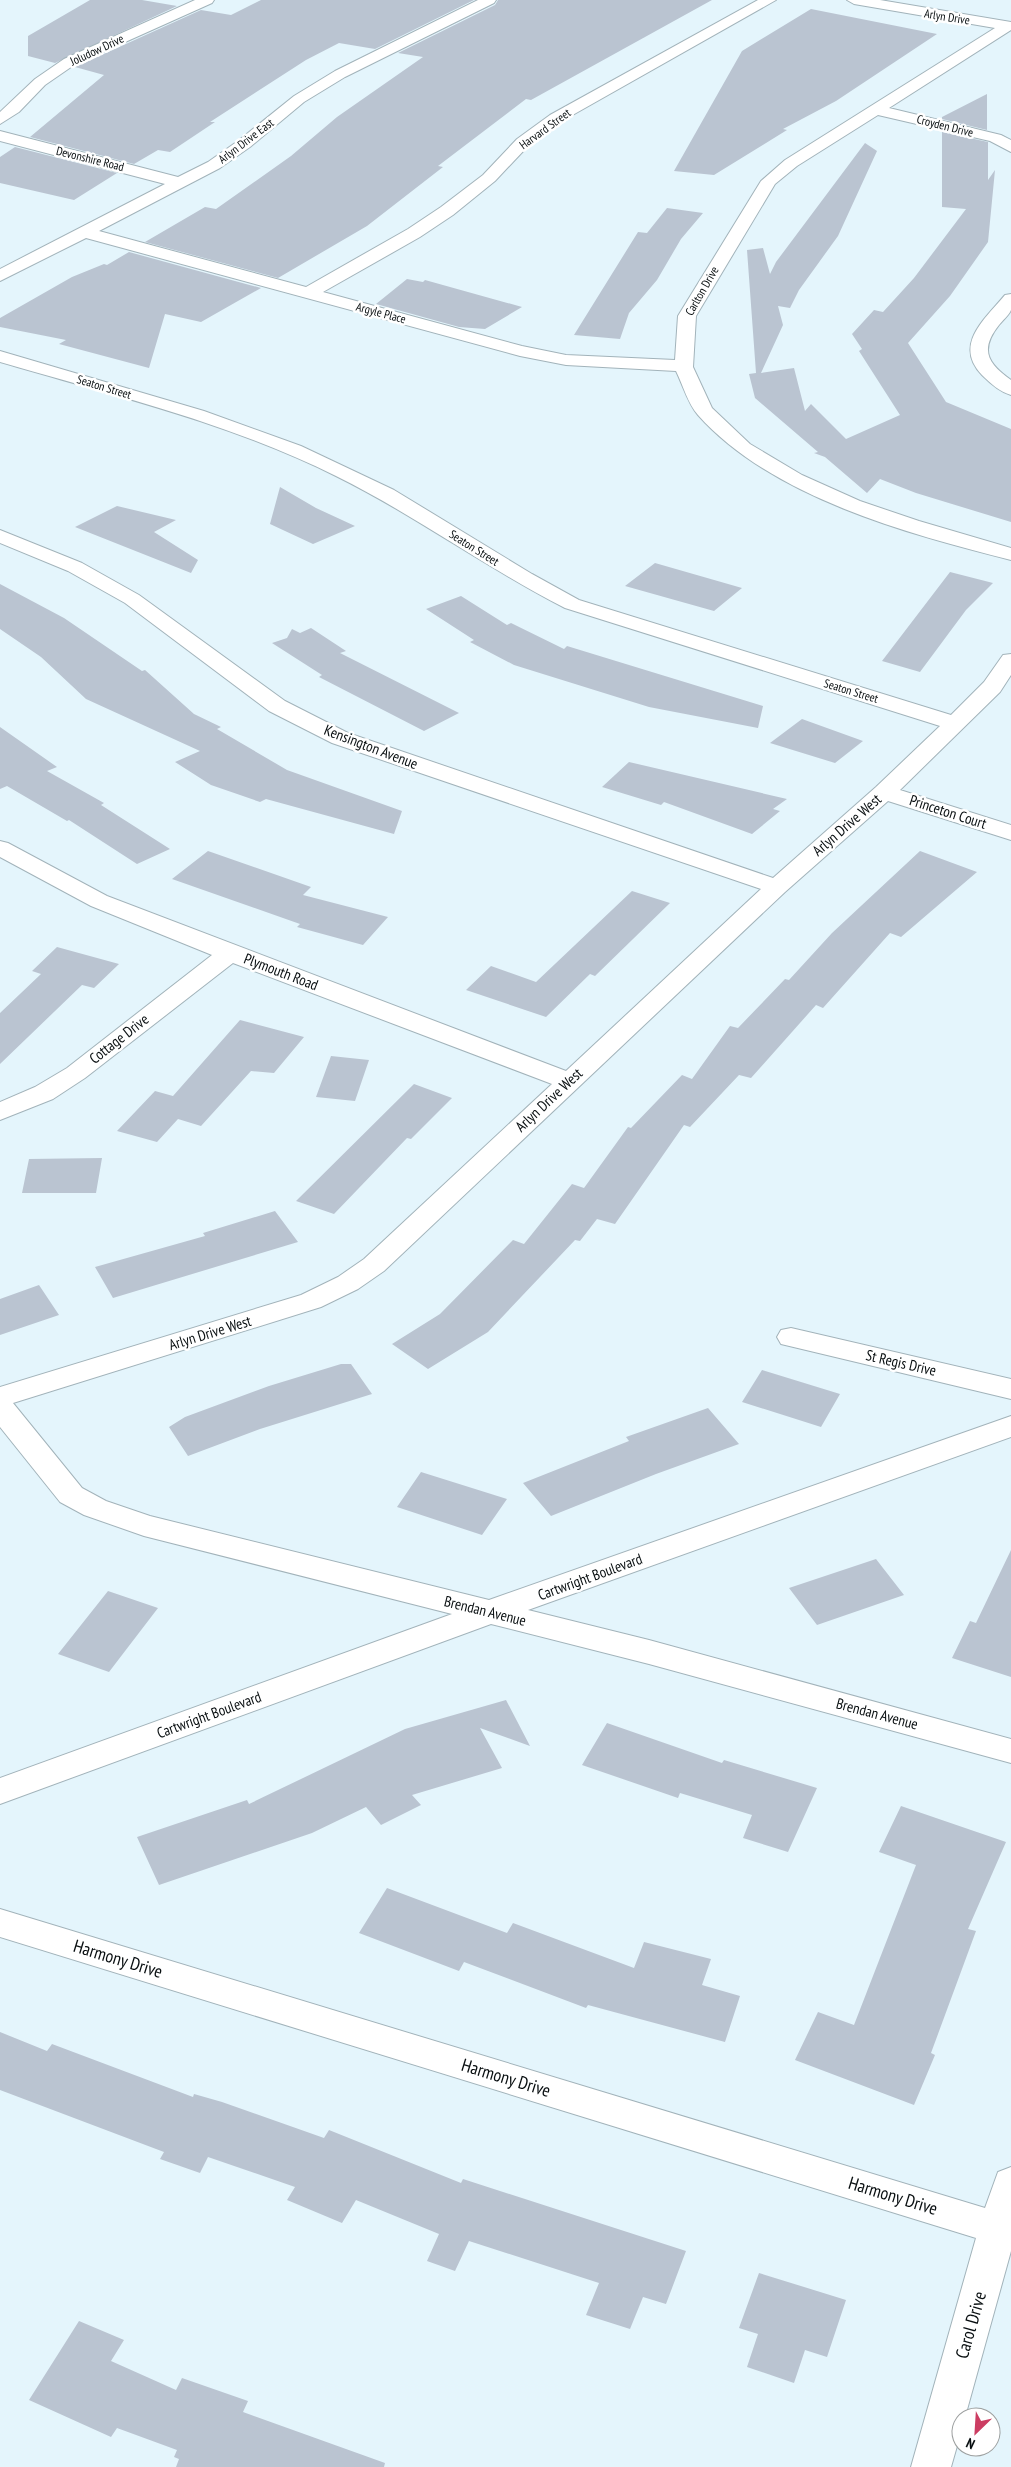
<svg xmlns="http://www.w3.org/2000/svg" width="1011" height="2467" viewBox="0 0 1011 2467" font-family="'PT Sans Narrow',sans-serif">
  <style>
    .building { fill: #bac4d1 }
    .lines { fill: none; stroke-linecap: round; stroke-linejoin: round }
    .street-casing { stroke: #a2b3ba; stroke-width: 2 }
    .street { fill: #fff; fill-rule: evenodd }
    .labels { text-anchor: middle; stroke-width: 5; stroke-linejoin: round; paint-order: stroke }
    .far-street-label { font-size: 12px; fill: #080e10; stroke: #fff }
    .street-label { font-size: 15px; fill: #080e10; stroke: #fff }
    .near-street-label { font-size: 18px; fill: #080e10; stroke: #fff }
  </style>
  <rect width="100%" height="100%" fill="#e4f5fc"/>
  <path class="building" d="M90,0h52l35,6 -122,57 -27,-7v-20z
    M261,0h213l-99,49 -36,-6 -33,17 -96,62h5l-45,30 -12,-2 -24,14 -104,-27 74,-62 -29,-8 126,-57 30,5z
    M498,0h214l-181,100 -5,-1 -88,67 5,1 -76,59 -89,52 -133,-36 60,-35 11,2 75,-53 46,-39 86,-60 -25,-4 97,-48z
    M811,9l126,25 -101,67 -53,28 4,1 -73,45 -40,-4 68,-120z
    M987,94v36l-45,-11v-2z
    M942,132l46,10v38l7,-10 -7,72 -38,54 -42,47 38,59 65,27v93l-95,-29 -36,-14 -13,14 -42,-36 -11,-4 4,-1 -63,-54 -6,-24 7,-1 -9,-123 16,-2 7,26 6,-12 89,-119 12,8 -39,85 -39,54 -9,18 -12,-2 5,19 -22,48 33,-5 11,43 6,-7 35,35 54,-24 -41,-64 3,-2 -10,-15 22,-24 9,2 31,-34 52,-69 -24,-2z
    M15,147l102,26 -43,27 -74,-17v-26z
    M667,208l36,5 -22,26 -24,41 -28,33 -9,26 -46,-4 64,-103 9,1z
    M129,252l132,36 -60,34 -36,-8 -16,54 -90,-24 7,-4 -66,-13v-9l72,-41 32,-13 3,1z
    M407,279l16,3 2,-2 97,27 -37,22 -26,-2 -83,-23z
    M280,487l36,21 39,18 -42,18 -43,-20z
    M117,506l59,14 -22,12 44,28 -7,13 -116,-46z
    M655,563l87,25 -28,23 -89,-25z
    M950,572l43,11 -27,27 -46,62 -38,-11z
    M0,584l64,34 78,53 3,-1 49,44 27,13 -4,2 70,41 115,41 -8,23 -128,-35 -6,3 -49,-17 -36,-23 25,-11 -114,-52 -45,-42 -41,-28z
    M461,596l46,29 4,-2 53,26 3,-3 196,60 -5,22 -109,-21 -135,-42 -44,-23 4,-2 -48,-31z
    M311,628l35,23 -6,2 119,60 -35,18 -105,-54 3,-2 -50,-32 15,-5 5,-9 8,4z
    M802,719l61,22 -28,22 -65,-20z
    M0,727l57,40 -10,4 57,32 -3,2 69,44 -33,15 -68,-44 -2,1 -60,-35 -7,3z
    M629,762l158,37 -14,10 7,2 -28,23 -88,-32 -3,3 -59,-18z
    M208,851l103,36 -8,8 85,22 -25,28 -66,-18 3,-3 -128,-45z
    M920,851l57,21 -76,65 -11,-4 -67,75 -7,-3 -65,73 -12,-3 -49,52 -6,-2 -69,99 -18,-5 -17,22 -5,-1 -87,92 -60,37 -36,-25 48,-30 73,-74 11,4 48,-60 12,4 44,-61 3,1 51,-53 10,4 38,-53 8,2 47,-49 4,1 43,-47z
    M632,891l38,12 -75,73 -5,-2 -44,43 -80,-27 25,-24 45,16z
    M57,947l62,17 -25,24 -12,-3 -82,79v-51l41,-39 -9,-3z
    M240,1020l64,17 -30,36 -23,-2 -50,55 -23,-7 -21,23 -40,-11 38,-40 18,5z
    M331,1056l38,4 -14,41 -39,-4z
    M414,1084l38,14 -41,41 -4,-1 -73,76 -38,-13z
    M102,1158l-6,35h-74l7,-34z
    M275,1211l23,31 -185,56 -18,-31 110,-31 -2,-3z
    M39,1285l20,30 -59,20v-36z
    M341,1364h10l21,30 -112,35 -72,27 -19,-29 16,-10 84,-31z
    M762,1370l78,24 -19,33 -79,-25z
    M708,1408l31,36 -83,30 -105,42 -28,-33 106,-42 -3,-4z
    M421,1472l86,27 -25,36 -85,-28z
    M1011,1550v127l-59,-19 18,-37 6,2z
    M876,1559l28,36 -87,30 -28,-37z
    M108,1591l50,17 -49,64 -51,-18z
    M506,1700l24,46 -50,-18 22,40 -90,27 9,10 -40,20 -15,-18 -54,26 -153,52 -22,-48 110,-37 2,4 156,-75z
    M607,1723l115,40 2,-3 93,28 -29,64 -45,-14 9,-23 -72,-22 -2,5 -96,-33z
    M901,1806l105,36 -38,87 8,2 -45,122 4,2 -21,50 -119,-45 23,-48 36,13 62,-160 -37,-13z
    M387,1888l120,45 6,-10 121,45 10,-26 67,17 -9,26 38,11 -15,46 -137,-37 -2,3 -122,-46 -5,9 -100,-38z
    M0,2032l47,19 5,-7 141,53 1,-3 28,8 102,36 5,-8 132,53 2,-4 223,72 -20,53 -23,-7 -13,32 -44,-14 13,-32 -130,-42 -14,30 -28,-10 12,-27 -83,-34 -14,23 -55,-23 8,-13 -87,-30 -8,16 -40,-14 4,-7 -164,-62z
    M759,2273l87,27 -19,57 -22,-7 -11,33 -47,-16 11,-33 -19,-6z
    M79,2321l45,19 -13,21 65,29 6,-12 66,23 -5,11 142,51 -1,4h-208l3,-8 -5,-2 3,-7 -60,-22 -6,9 -82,-37z"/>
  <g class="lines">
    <g class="street-casing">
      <path id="street" d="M195,0h19l-2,3 -138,62 -29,20 -26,27 -19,12v-12l35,-33 29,-20z
        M478,0h18l-2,3 -149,74 -41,25 -54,45 -30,21 -121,63 207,56 102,-58 33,-22 42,-32 34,-36 33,-24 208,-115h18l-214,121 -33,24 -34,36 -42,34 -33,22 -97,55 199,54 44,9 109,5 3,-44 83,-135 24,-21 210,-132 -141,-24 -7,-4h33l131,22v8l-122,78 112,27 10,5v12l-21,-11 -112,-26 -81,51 -22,18 -79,132 -3,51 19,41 38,36 52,31 58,26 59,20 92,27v12c-103,-26 -240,-63 -313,-145 -10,-11 -15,-30 -22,-44l-110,-6 -46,-9 -434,-118 -86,43v-12l165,-85 -165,-43v-10l178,46 30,-15 30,-21 56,-45 41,-25z
        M1011,294c0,4 0,12 0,16 -2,5 -9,11 -12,15 -20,25 -11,39 12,55v15c-11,-3 -21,-12 -29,-20 -29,-30 3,-56 23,-80z
        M0,351l204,60 97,35 93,44 138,84 47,26 372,115 33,-33 19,-27 8,-1v21l-11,17 -100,98 111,35v15l-123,-39 -103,91 -401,379 -26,18 -37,18 -308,96 69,85 24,13 44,15 339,84 522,-184v21l-483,173 121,30 362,99v24l-362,-99 -158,-40 -491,180v-26l452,-164 -308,-78 -60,-21 -24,-13 -60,-75v-40l301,-92 37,-18 26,-18 188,-175 -319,-121 -148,115 -32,21 -53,21v-18l35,-15 32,-19 145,-113 -121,-49 -91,-49v-16l8,2 99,53 459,175 195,-182 -429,-146 -63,-32 -144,-108 -57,-32 -68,-28v-13l82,33 57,32 146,106 63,32 425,145 103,-91 64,-61 -375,-118c-79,-40 -150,-93 -229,-132 -106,-53 -223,-81 -336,-114z
        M791,1328l220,51v20l-230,-55 -4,-7 4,-7z
        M0,1909l985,299 13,-36 13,-5v84l-46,166h-4v15l-10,35h-40l65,-229 -976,-301z"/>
    </g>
    <use href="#street" class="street"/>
  </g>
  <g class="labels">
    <g class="far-street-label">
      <text transform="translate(947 17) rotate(9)" y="4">Arlyn Drive</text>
      <text transform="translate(97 50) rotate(-25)" y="4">Joludow Drive</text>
      <text transform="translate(945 126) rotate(14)" y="4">Croyden Drive</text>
      <text transform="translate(545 129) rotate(-36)" y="4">Harvard Street</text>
      <text transform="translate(246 141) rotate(-37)" y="4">Arlyn Drive East</text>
      <text transform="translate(90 159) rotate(14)" y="4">Devonshire Road</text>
      <text transform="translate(702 291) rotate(-60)" y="4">Carlton Drive</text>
      <text transform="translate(381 313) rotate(15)" y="4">Argyle Place</text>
      <text transform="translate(104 387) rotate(17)" y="4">Seaton Street</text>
      <text transform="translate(474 548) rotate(32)" y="4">Seaton Street</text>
      <text transform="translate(851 691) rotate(17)" y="4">Seaton Street</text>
    </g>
    <g class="street-label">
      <text transform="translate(371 747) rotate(21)" y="5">Kensington Avenue</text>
      <text transform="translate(948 812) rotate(18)" y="5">Princeton Court</text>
      <text transform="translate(847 825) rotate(-41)" y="5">Arlyn Drive West</text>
      <text transform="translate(281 972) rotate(21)" y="5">Plymouth Road</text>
      <text transform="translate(119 1039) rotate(-38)" y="5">Cottage Drive</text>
      <text transform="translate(549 1100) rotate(-43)" y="5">Arlyn Drive West</text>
      <text transform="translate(210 1333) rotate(-17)" y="5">Arlyn Drive West</text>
      <text transform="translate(901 1363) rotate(13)" y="5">St Regis Drive</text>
      <text transform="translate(590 1577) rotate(-20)" y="5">Cartwright Boulevard</text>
      <text transform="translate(485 1611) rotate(14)" y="5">Brendan Avenue</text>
      <text transform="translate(877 1714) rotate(15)" y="5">Brendan Avenue</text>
      <text transform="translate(209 1715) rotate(-20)" y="5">Cartwright Boulevard</text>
    </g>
    <g class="near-street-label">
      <text transform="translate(118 1959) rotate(17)" y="6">Harmony Drive</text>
      <text transform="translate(506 2078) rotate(17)" y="6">Harmony Drive</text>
      <text transform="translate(893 2196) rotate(17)" y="6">Harmony Drive</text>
      <text transform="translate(971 2325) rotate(-74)" y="6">Carol Drive</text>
    </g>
  </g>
  <g transform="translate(976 2432) rotate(205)"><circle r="24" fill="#ffffff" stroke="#9c9f9f"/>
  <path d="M0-4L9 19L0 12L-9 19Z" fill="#cc3d62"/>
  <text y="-8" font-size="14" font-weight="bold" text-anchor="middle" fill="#080e10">N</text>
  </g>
</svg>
